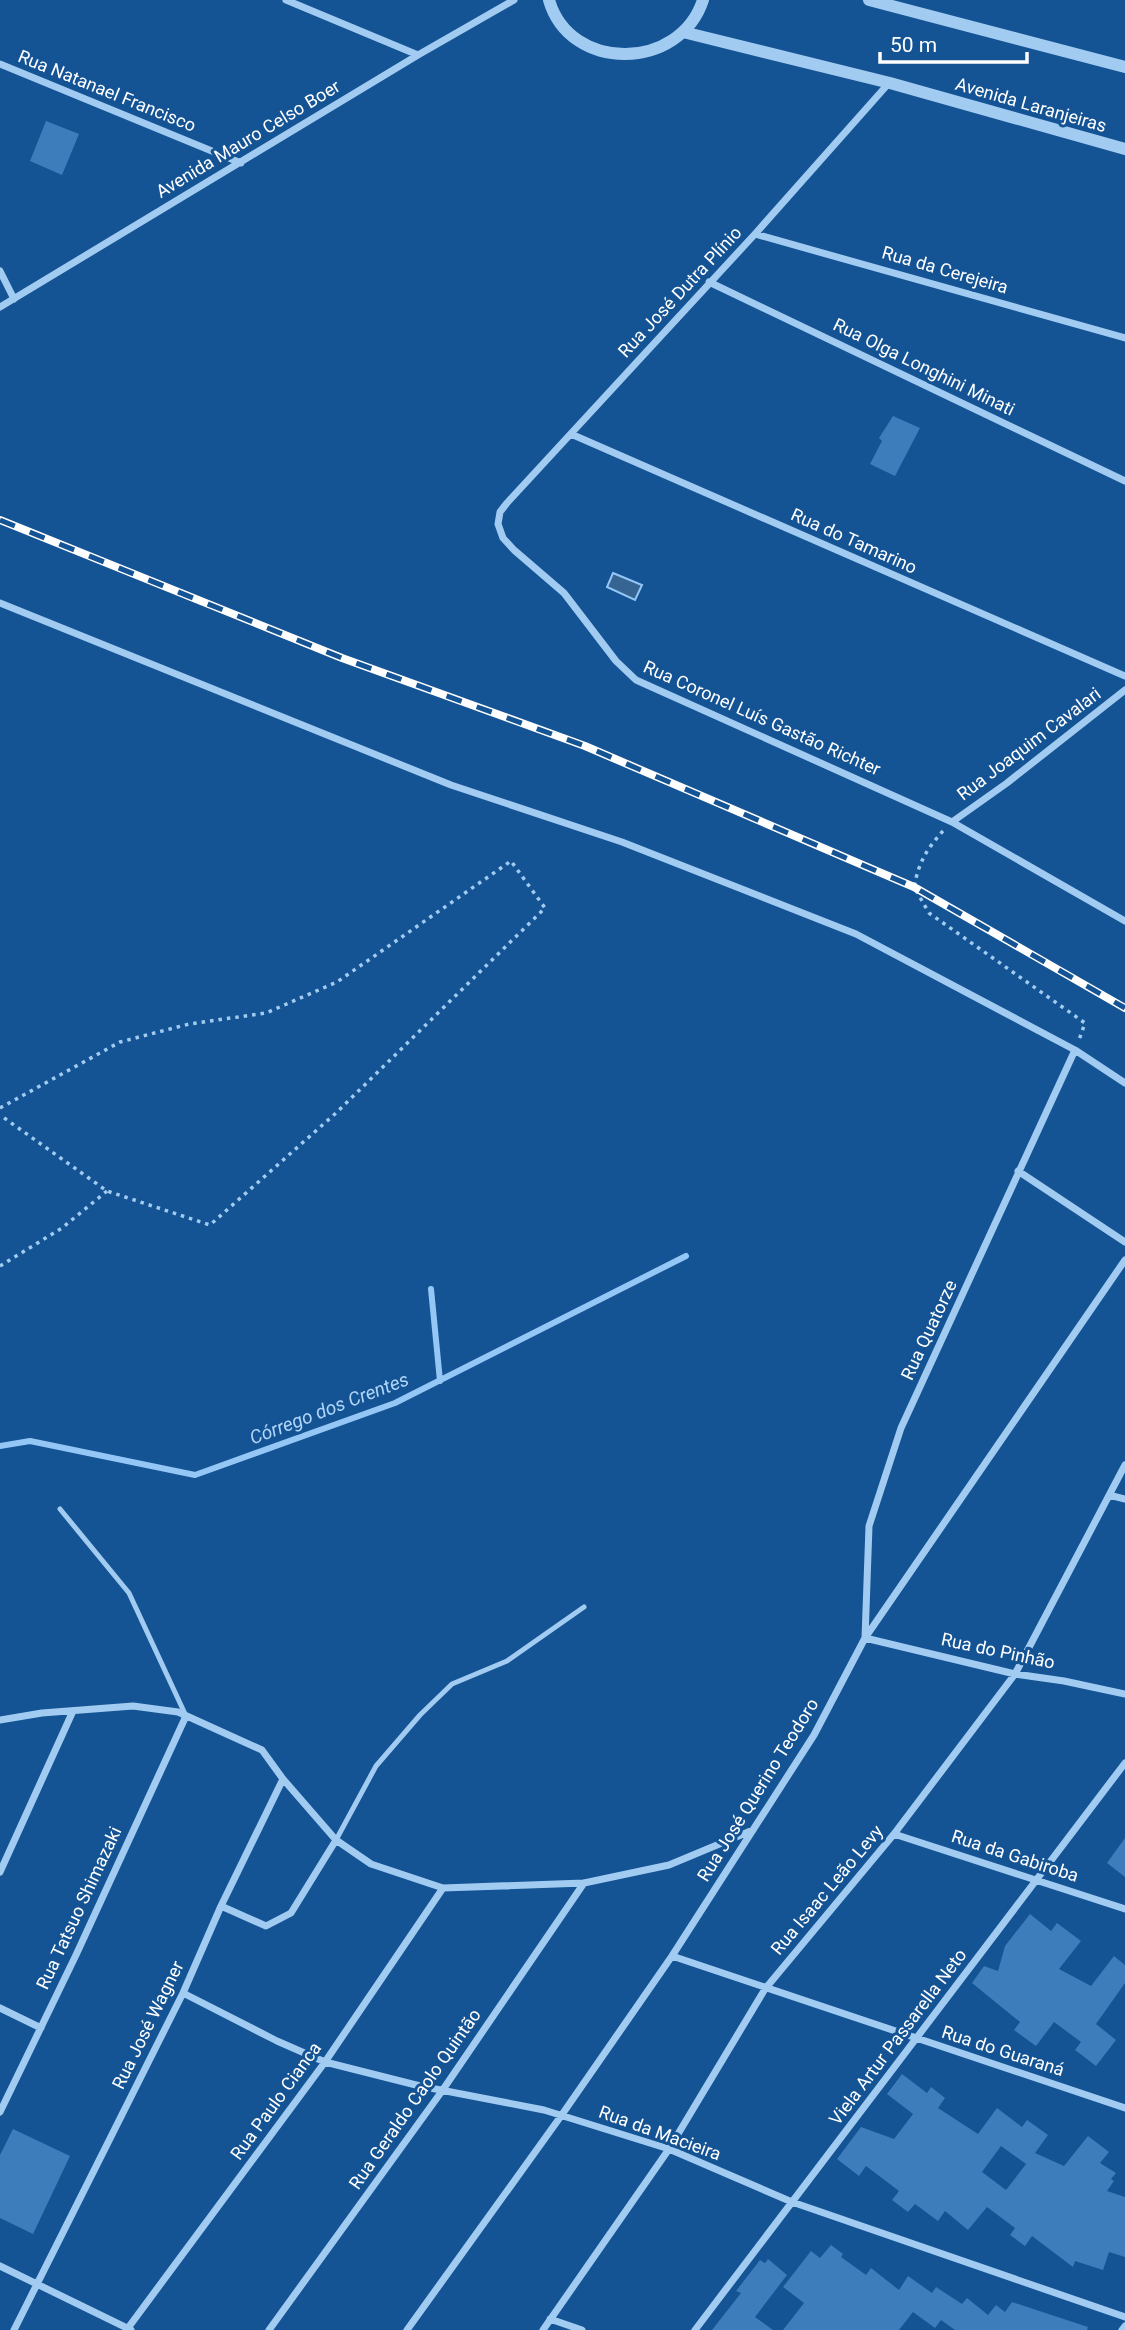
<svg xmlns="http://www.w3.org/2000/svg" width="1125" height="2330" viewBox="0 0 1125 2330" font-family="Roboto,sans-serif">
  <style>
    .water { fill: #366594; stroke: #94c7f5; stroke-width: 2 }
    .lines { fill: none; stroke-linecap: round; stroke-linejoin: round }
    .stream { stroke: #94c7f5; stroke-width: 6 }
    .building { fill: #3d7dbc; fill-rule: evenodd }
    .path { stroke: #a2cbf2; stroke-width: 3.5; stroke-dasharray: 3.5 5; stroke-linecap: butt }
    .service { stroke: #a2cbf2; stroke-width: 5 }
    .minor { stroke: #a2cbf2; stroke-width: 7 }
    .tertiary { stroke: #a2cbf2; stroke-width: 12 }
    .rail-casing { stroke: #fff; stroke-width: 8 }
    .rail { stroke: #145394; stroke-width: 5; stroke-dasharray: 16; stroke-linecap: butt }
    .labels { text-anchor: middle; stroke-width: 6; stroke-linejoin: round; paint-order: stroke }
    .street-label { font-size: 18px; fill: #fff; stroke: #145394 }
    .water-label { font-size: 19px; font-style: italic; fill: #afd5f9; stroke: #145394 }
  </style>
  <rect width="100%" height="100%" fill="#145394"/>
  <path class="water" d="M613,573l29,12 -7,15 -28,-13z"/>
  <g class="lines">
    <path class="stream" d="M431,1289l9,92
      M0,1446l30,-5 165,34 200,-72 291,-147"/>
  </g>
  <path class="building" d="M46,121l33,13 -17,41 -32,-14z
    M893,416l27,12 -25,48 -25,-12 12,-23 -3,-3z
    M1125,1838v39l-18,-14z
    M1030,1914l21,17 6,-8 24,18 -22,28 32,17 23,-30 11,9v18l-29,41 20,16 -20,26 -21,-16 6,-8 -27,-20 -18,24 -22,-16 6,-8 -48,-39 12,-17 14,5 7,-25z
    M902,2074l25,19 4,-6 14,11 -7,10 40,26 19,-26 25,19 5,-7 21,15 -13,18 29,13 24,-30 21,16 -9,11 16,10 -5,6 3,2 -7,10 18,6v60l-16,-5 -6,18 -28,-9 -2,6 -41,-31 -7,10 -15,-11 5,-7 -28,-21 -19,23 -23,-19 -7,10 -23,-17 -7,8 -16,-12 7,-9 -33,-25 -7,10 -22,-17 24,-32 33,12 19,-25 -26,-20zM1001,2146l25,18 -20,26 -24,-18z
    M13,2129l57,27 -37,78 -33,-16v-63z
    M831,2245l12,9 -2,3 25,18 5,-7 28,22 9,-14 24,17 4,-6 26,17 5,-6 21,17 8,-10 9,7 7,-10 76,25 -1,3h-132l-14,-10 -6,8 -22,-16 -14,18h-116l21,-27 -21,-16 28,-36 9,7z
    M768,2259l19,16 -32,42 18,13h-61l29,-37 -5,-2 24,-31 5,3z"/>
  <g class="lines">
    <path class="path" d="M943,831c-17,19 -24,31 -29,56l15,26 156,110 -6,17
      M0,1108l120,-66 69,-18 77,-11 71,-31 174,-121 34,47 -209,205 -126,112 -103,-34 -107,-76
      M0,1266l62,-38 45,-37"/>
    <path class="service" d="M60,1509l69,84 57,123
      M336,1840l40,-74 44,-51 32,-31 55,-23 77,-54"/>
    <path class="minor" d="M286,0l132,55
      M0,64l241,99
      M889,83l-134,151 -248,269 -7,9 -2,12 5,14 11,12 50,43 52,68 20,19 316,142 173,99
      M755,234l370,104
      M0,271l14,28
      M709,282l416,199
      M0,307l418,-252 96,-55
      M571,434l554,242
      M0,603l451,182 171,57 234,92 219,116 50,33
      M952,822l55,-39 118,-93
      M1075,1050l-174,378 -32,98 -4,112 150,36 49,7 61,13
      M1018,1171l107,71
      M1109,1495l16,4
      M0,1720l42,-7 91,-7 45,6 84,38 21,29 53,61 35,24 72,24 141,-5 85,-18 84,-35
      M894,1834l231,75
      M0,1872l73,-161
      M221,1906l45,20 25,-13 45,-73
      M672,1956l453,152
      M183,1993l94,48 48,21 95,24 124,24 125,39 123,53 333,115
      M0,2008l41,20
      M0,2112l76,-157 110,-239
      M0,2266l131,64
      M550,2319l32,11
      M128,2328l197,-266 118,-174
      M14,2330l169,-337 38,-87 62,-127
      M269,2330l173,-239 142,-208
      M407,2330l154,-214 111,-160 142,-221 51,-97 260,-378
      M543,2330l126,-181 96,-160 129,-155 121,-160 110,-209
      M695,2330l430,-567
      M1122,2330l3,-4"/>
    <path class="tertiary" d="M549,0c21,73 131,71 154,0
      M869,0l256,67
      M683,32l207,51 235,66"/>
    <g class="rail-casing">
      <path id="rail" d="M0,520l342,138 243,88 329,141 211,121"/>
    </g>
    <use href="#rail" class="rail"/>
  </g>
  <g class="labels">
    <g class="street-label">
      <text transform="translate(107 91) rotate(22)" y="6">Rua Natanael Francisco</text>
      <text transform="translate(1031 105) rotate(16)" y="6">Avenida Laranjeiras</text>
      <text transform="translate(248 139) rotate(-31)" y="6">Avenida Mauro Celso Boer</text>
      <text transform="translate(945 270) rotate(16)" y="6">Rua da Cerejeira</text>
      <text transform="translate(680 292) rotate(-47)" y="6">Rua José Dutra Plínio</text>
      <text transform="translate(924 367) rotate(26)" y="6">Rua Olga Longhini Minati</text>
      <text transform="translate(854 541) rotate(24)" y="6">Rua do Tamarino</text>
      <text transform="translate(762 718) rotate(24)" y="6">Rua Coronel Luís Gastão Richter</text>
      <text transform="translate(1029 744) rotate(-37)" y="6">Rua Joaquim Cavalari</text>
      <text transform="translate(929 1330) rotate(-65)" y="6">Rua Quatorze</text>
      <text transform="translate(998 1651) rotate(12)" y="6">Rua do Pinhão</text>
      <text transform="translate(758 1790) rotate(-58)" y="6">Rua José Querino Teodoro</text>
      <text transform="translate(1015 1856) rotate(18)" y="6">Rua da Gabiroba</text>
      <text transform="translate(827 1890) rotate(-50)" y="6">Rua Isaac Leão Levy</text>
      <text transform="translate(79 1908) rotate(-65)" y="6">Rua Tatsuo Shimazaki</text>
      <text transform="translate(148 2025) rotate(-64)" y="6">Rua José Wagner</text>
      <text transform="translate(898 2037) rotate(-53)" y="6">Viela Artur Passarella Neto</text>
      <text transform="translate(1003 2051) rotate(18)" y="6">Rua do Guaraná</text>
      <text transform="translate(415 2099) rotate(-55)" y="6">Rua Geraldo Caolo Quintão</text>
      <text transform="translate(276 2101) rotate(-54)" y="6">Rua Paulo Cianca</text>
      <text transform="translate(660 2133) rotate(20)" y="6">Rua da Macieira</text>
    </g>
    <g class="water-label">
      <text transform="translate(329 1408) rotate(-21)" y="7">Córrego dos Crentes</text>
    </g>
  </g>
  <path d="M880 52v10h147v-10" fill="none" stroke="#ffffff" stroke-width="3.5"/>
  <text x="890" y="52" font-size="21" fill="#ffffff" stroke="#145394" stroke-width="5" paint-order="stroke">50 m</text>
</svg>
